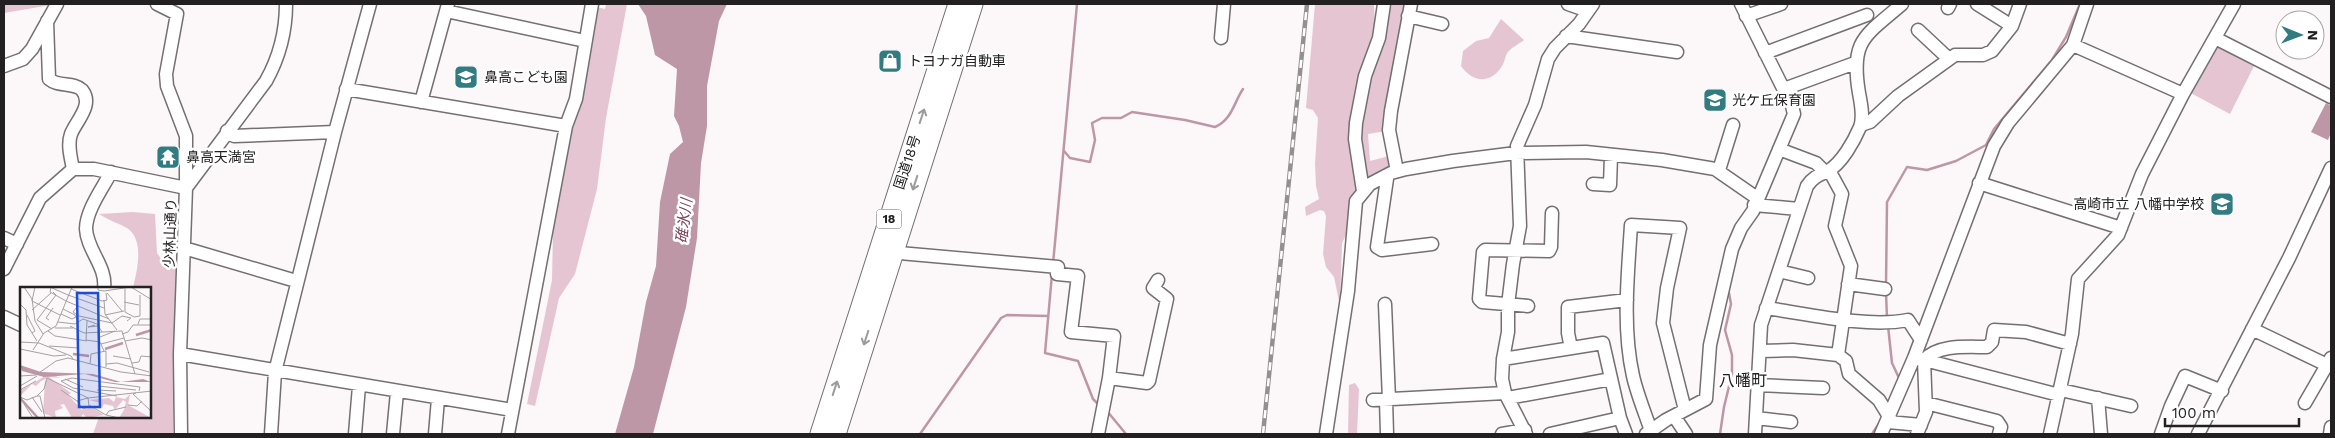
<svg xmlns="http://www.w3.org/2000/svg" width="2335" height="438" viewBox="0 0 2335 438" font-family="'Work Sans','Noto Sans JP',sans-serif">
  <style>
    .green { fill: #e6c5d2 }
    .water { fill: #be97a7 }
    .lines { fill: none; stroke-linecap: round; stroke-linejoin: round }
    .stream { stroke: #be97a7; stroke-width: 2.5 }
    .minor-casing { stroke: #746f71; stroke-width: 15 }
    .highway-casing { stroke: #746f71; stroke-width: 21 }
    .minor { stroke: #fff; stroke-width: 12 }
    .highway { stroke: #fff; stroke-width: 19 }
    .rail-casing { stroke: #949091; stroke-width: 4.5 }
    .rail { stroke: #fff; stroke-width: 2.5; stroke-dasharray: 8; stroke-linecap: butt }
    .oneway { stroke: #9c9b9b }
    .labels { text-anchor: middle; stroke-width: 5; stroke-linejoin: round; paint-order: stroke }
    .shield { fill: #fff; stroke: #646364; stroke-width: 1 }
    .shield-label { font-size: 12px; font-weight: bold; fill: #222021 }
    .poi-label { font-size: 14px; fill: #222021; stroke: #fff; text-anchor: start }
    .street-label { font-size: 14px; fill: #222021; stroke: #fff }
    .water-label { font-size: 15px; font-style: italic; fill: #79435c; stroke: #fff }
    .quarter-label { font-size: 16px; fill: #222021; stroke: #fff }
    .inset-river { fill: none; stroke: #be97a7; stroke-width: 2.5 }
    .inset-road { fill: none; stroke: #a5a1a3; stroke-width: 1 }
    .view { fill: #1d4ed8; fill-opacity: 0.15; stroke: #1d4ed8; stroke-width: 2.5 }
    .inset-edge { fill: none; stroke: #222021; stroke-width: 2.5 }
  </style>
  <rect width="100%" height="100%" fill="#fcf7f9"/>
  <path class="green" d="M4,4h53l-53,9z
    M606,4h21l-21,114 -9,71 -22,85 -16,24 -24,108 -8,-2 25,-124 1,-48 43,-225 9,2z
    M1315,4h59l1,26 -22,91 8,67 -12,41 -7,14 -2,63 -6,-29 -8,-10 -3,-13 3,-38 -2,-5 -4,-1 -14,6 -1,-9 14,-8 -3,-13 -1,-22 3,-46 -5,-8 -7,-2z
    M1387,4h20l-21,127 -18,3 2,27 19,-5 1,11 -22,14 -8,-19 -3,-23z
    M1501,19l23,21c-5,4 -12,7 -16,12 -3,3 -3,10 -6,14 -12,19 -30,16 -41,0l2,-15 13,-10 13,-3z
    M2218,44l38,18 -26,52 -43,-23z
    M133,212l22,2 2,39 9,13 11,1 -4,167h-80l6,-17h51v-129h-17c4,-17 12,-48 -6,-60 -9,-5 -19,-8 -28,-14z
    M1355,383l4,6 -2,45h-9l1,-49z"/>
  <path class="water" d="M638,4h89l-8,17 -12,65v40l-6,37 -4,75 -11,69 -33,127h-38l19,-67 12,-65 10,-36 4,-64 10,-48 13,-12 -4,-16 -5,-10 3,-47 -22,-14 -9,-39z
    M2326,103l5,3v27l-3,7 -17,-8z"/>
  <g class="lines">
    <path class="stream" d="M1064,151l6,7 20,4 5,-22 -3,-17 10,-5h19l11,-6 53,8 30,7c17,-7 19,-25 28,-38
      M1053,264l24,-260
      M1052,274l-7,79 33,8 15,38 7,7
      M1886,285l1,-83 20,-35 20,3 29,-9 30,-16 8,-16 58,-69 14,-23 14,-33
      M1886,293l1,25
      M1888,326l4,37 7,15
      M1107,411l19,23
      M920,434l81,-116 6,-3 41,1
      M1720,434l4,-27 8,-33v-19l-7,-25 6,-26 -3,-16
      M1872,434l8,-12"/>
    <g class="minor-casing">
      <path id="minor" d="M1568,4l20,7
        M1977,4l35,22
        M1948,8l2,-4
        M446,11l139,30
        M1408,16l34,8
        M1746,16l35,-12
        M47,21l2,58c9,8 25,3 33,11 12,15 -6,31 -11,44 -4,11 0,24 2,35
        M1918,30l31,29
        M1566,36l111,16
        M1221,38l3,-34
        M2215,38l116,59
        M2073,45l110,49
        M1765,53l102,-38
        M4,66l19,-7 9,-10 25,-45
        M346,89l220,37
        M1784,89l71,-26
        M421,102l27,-98
        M1861,125l9,-3 28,-26 57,-41h28l9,-4 20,-25 8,-22
        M227,131l7,5 101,-4
        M1779,149l37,14 9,9
        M1719,170l14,-45
        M1397,171l-8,-41 2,-19 20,-107
        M1385,176l2,3 -10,68 5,3 50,-6
        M1979,183l142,45
        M1593,184l17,1 1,-29
        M1363,191l-8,-52 1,-16 9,-47 14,-38 5,-34
        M1754,205l45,4
        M4,238l13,6
        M184,248l112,33
        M888,252l170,15 -1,7 21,2 -7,56 43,4 -5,42 -11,56
        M4,269l36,-71 33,-29h21l92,19v-52l-19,-50 -1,-12 11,-60 -20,-10
        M1779,271l29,7
        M1848,284l37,5
        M104,288c3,-21 -17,-38 -18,-59 0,-19 17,-41 25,-57
        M1385,304l4,96
        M1528,306l-46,-4 -3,-3 4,-47 2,-2 64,1 2,-4 1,-34
        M1766,308c42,6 102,20 142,12l13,20
        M4,317l17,8
        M2252,329l75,36
        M1571,348l-3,-15v-26l59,-7
        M1761,351l32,-1 45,5 13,-89 -16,-40 7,-32 -13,-24
        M180,354l332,56
        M1838,355l8,6 3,13 30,26 11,18
        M1917,358l142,37
        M1503,359l100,-16 17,75 6,16
        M1109,378l38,5 2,-2 18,-82 -14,-11 5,-8
        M1758,385l65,3
        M2061,390l70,16
        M1508,398l103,-19
        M2098,398l3,36
        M1373,400l132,-7
        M1386,400l1,34
        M1926,403l71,18 4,6 -2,7
        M2305,403l26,-45
        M1674,416l12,18
        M1756,418l35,4
        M1888,422l33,3
        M1651,431c-6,-18 -14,-37 -18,-55 -11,-49 -5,-102 -2,-151l49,3 -13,60 -4,35 22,87
        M181,434l-1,-80 6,-166 80,-107c14,-25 20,-49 20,-77
        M271,434l4,-62 60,-240 35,-128
        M355,434l4,-48
        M393,434l4,-42
        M435,434l3,-35
        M508,434l58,-308 10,-27 16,-95
        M1326,434l22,-143 8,-90 14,-17 21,-11 15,-4 47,-8 63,-8 70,-1 76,8 53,9 42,29
        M1502,434l23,-4
        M1526,434l-21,-41 -3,-14 1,-20 5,-27v-27l5,-41 7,-38 -3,-80 18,-41 13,-46 7,-11 24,-24 14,-20
        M1550,434l70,-16
        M1646,434l20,-14 40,-21 4,-54 22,-96 9,-21 12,-17 41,-97 -2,-8 -51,-102
        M1755,434l6,-109 46,-139c6,-9 12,-11 21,-15 14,-8 26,-30 32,-44 4,-10 1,-23 -1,-34 -9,-53 6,-57 43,-89
        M1881,434l33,-76 80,-212 14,-23 65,-78 14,-41
        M1917,434l9,-22 -2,-52c14,-16 43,-13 63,-13l5,-5 2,-12 32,2 44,12
        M2050,434l22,-100 6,-55 40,-44 24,-61 41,-80 51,-90
        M2161,434l10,-28 14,-30 37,15
        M2198,434l91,-176 42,-90
        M2330,434l1,-7"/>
    </g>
    <g class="highway-casing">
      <path id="highway" d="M820,434l138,-430
        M836,434l137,-430"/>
    </g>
    <use href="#minor" class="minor"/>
    <use href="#highway" class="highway"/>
    <g class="rail-casing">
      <path id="rail" d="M1263,434l44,-430"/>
    </g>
    <use href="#rail" class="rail"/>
  </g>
  <defs><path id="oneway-shaft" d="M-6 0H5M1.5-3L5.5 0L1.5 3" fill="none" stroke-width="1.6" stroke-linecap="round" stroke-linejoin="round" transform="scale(1.25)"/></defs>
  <g class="oneway">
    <use href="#oneway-shaft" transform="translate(922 116) rotate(-72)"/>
    <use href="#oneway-shaft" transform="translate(915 183) rotate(108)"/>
    <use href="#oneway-shaft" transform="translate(866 338) rotate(108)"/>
    <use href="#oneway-shaft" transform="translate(835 388) rotate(-72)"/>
  </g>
  <defs>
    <g id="shop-square" transform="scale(1.25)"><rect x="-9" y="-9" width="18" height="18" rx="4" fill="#327b80" stroke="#fff"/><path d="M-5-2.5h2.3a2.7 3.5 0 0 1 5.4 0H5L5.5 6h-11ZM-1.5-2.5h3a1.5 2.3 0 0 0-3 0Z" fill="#fff"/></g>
    <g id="school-square" transform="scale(1.25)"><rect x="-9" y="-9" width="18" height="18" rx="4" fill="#327b80" stroke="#fff"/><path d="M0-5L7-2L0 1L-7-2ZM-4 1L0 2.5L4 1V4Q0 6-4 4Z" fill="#fff"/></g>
    <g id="temple-square" transform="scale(1.25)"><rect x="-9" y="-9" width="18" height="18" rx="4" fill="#327b80" stroke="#fff"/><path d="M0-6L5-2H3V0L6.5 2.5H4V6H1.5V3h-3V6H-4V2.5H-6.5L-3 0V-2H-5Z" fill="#fff"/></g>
  </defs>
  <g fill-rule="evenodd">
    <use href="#shop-square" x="890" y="61"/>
    <use href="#school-square" x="466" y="77"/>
    <use href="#school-square" x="1715" y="100"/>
    <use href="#temple-square" x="168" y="157"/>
    <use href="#school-square" x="2222" y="204"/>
  </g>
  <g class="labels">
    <rect class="shield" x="876.5" y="209.5" width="25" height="19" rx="4"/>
    <g class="shield-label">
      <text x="889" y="223">18</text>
    </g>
    <g class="poi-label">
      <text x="908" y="66">トヨナガ自動車</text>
      <text x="484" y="82">鼻高こども園</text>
      <text x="1732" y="105">光ケ丘保育園</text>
      <text x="186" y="162">鼻高天満宮</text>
      <text x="2204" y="209" text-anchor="end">高崎市立 八幡中学校</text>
    </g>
    <g class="street-label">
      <text transform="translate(907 162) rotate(-72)" y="5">国道18号</text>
      <text transform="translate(170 233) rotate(-88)" y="5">少林山通り</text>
    </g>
    <g class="water-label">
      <text transform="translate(684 221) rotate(-83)" y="5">碓氷川</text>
    </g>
    <g class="quarter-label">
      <text x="1743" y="386">八幡町</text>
    </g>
  </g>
  <g transform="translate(20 287)">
    <rect width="131" height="131" fill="#fcf7f9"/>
    <path d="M25,89h10l5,2 -11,-1 22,16 -3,2 14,15 9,-3 13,8 -17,3 -4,-4 -3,4h-8l-8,-14 -4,1 3,3 -8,3 1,7 -13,-5 2,-32 3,-3 -7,3 -5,5 -4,-2 -11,11 -1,-4zM110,107l-2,11 23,13h-32l5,-8 2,-8 -3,-2 -8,10 -2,-4 -9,-2 -2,4 -2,-5 -11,-3 20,-2 5,4 2,-5 9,2z" fill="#e6c5d2"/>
    <path d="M0,78l21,7 52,2 28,8 22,-3 8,3h-36l-30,-8 -41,3 -22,-6z" fill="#be97a7"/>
    <path class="inset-river" d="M116,48l16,-5M85,62l18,-6M53,67l16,2M0,111l18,20"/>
    <path class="inset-road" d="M4,0l8,12 3,22 8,13M15,0l-3,14 28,14M30,0l18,8M31,0l-1,5 16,9M78,0v3l6,1 27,-4 21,13M51,2l31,12 5,-1 -1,-7M105,2v23l9,5 6,-1v-21M87,6l15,18M48,8l36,13M84,13l1,14 12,16M46,14l43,18M104,15l15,3M0,17l6,6 1,15 10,16M56,21l-3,4 6,4 33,7M43,22l12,6 3,7M12,23l19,-17M41,27l11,5 4,-2M7,28l8,16 -3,2M85,28l19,-4M17,33l19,-25 -3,-3M17,33l15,9M29,33l-3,-2 7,-10M67,34l-1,19 14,2 4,9M38,35l17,2 8,-5 14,5 5,8M92,36l10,-7 9,2 -4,3M118,37l2,-5h12M75,38l-7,2 10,-1M50,39l14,7 38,-2M35,41h18M28,44l7,5 32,5M102,44l13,43M102,47l6,-2 5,-7h19M80,50l15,-6M105,54l17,-3 10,2M0,55l19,1 32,13 2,3M81,57l23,-6M29,59l30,2M0,62l34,7 12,-1M13,63l11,-17 12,-7 16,-39M93,69l18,3M112,76l7,-1 2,-6 11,1M70,77l1,-10 15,-3v16M86,77l11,-1 32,9M0,89l16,-1 20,-14 12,-3 53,14 31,4M45,92l18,8M0,99l17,-10M78,99l38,4M0,103l16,-9M41,103l16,11M77,103l19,1M116,106l-3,1 19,18M17,109h3l5,22M97,109l-44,-8 -12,-7 11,-3 68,9 -1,4M0,110l7,3 10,-4 7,-7 3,-11 41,20 64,-7M12,110l10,15M4,117l9,14M108,118l9,1 5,-5M71,119l-8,3 -6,-8 11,-3 1,8h2v1l3,1 12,7 13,3M86,128l3,-4 17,-4"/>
    <path class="view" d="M57,6h21l2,114h-21z"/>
    <rect width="131" height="131" class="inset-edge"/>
  </g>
  <rect width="2335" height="438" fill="none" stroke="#222021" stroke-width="10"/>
  <g transform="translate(2300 35) rotate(91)"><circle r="24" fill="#ffffff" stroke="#a7a6a6"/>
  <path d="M0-4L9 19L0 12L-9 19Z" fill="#327b80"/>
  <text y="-8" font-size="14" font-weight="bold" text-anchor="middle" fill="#222021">N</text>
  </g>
  <path d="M2165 418v8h134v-8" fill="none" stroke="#222021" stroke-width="2.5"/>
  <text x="2172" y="418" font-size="15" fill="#222021" stroke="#ffffff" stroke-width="4" paint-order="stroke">100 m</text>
</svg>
